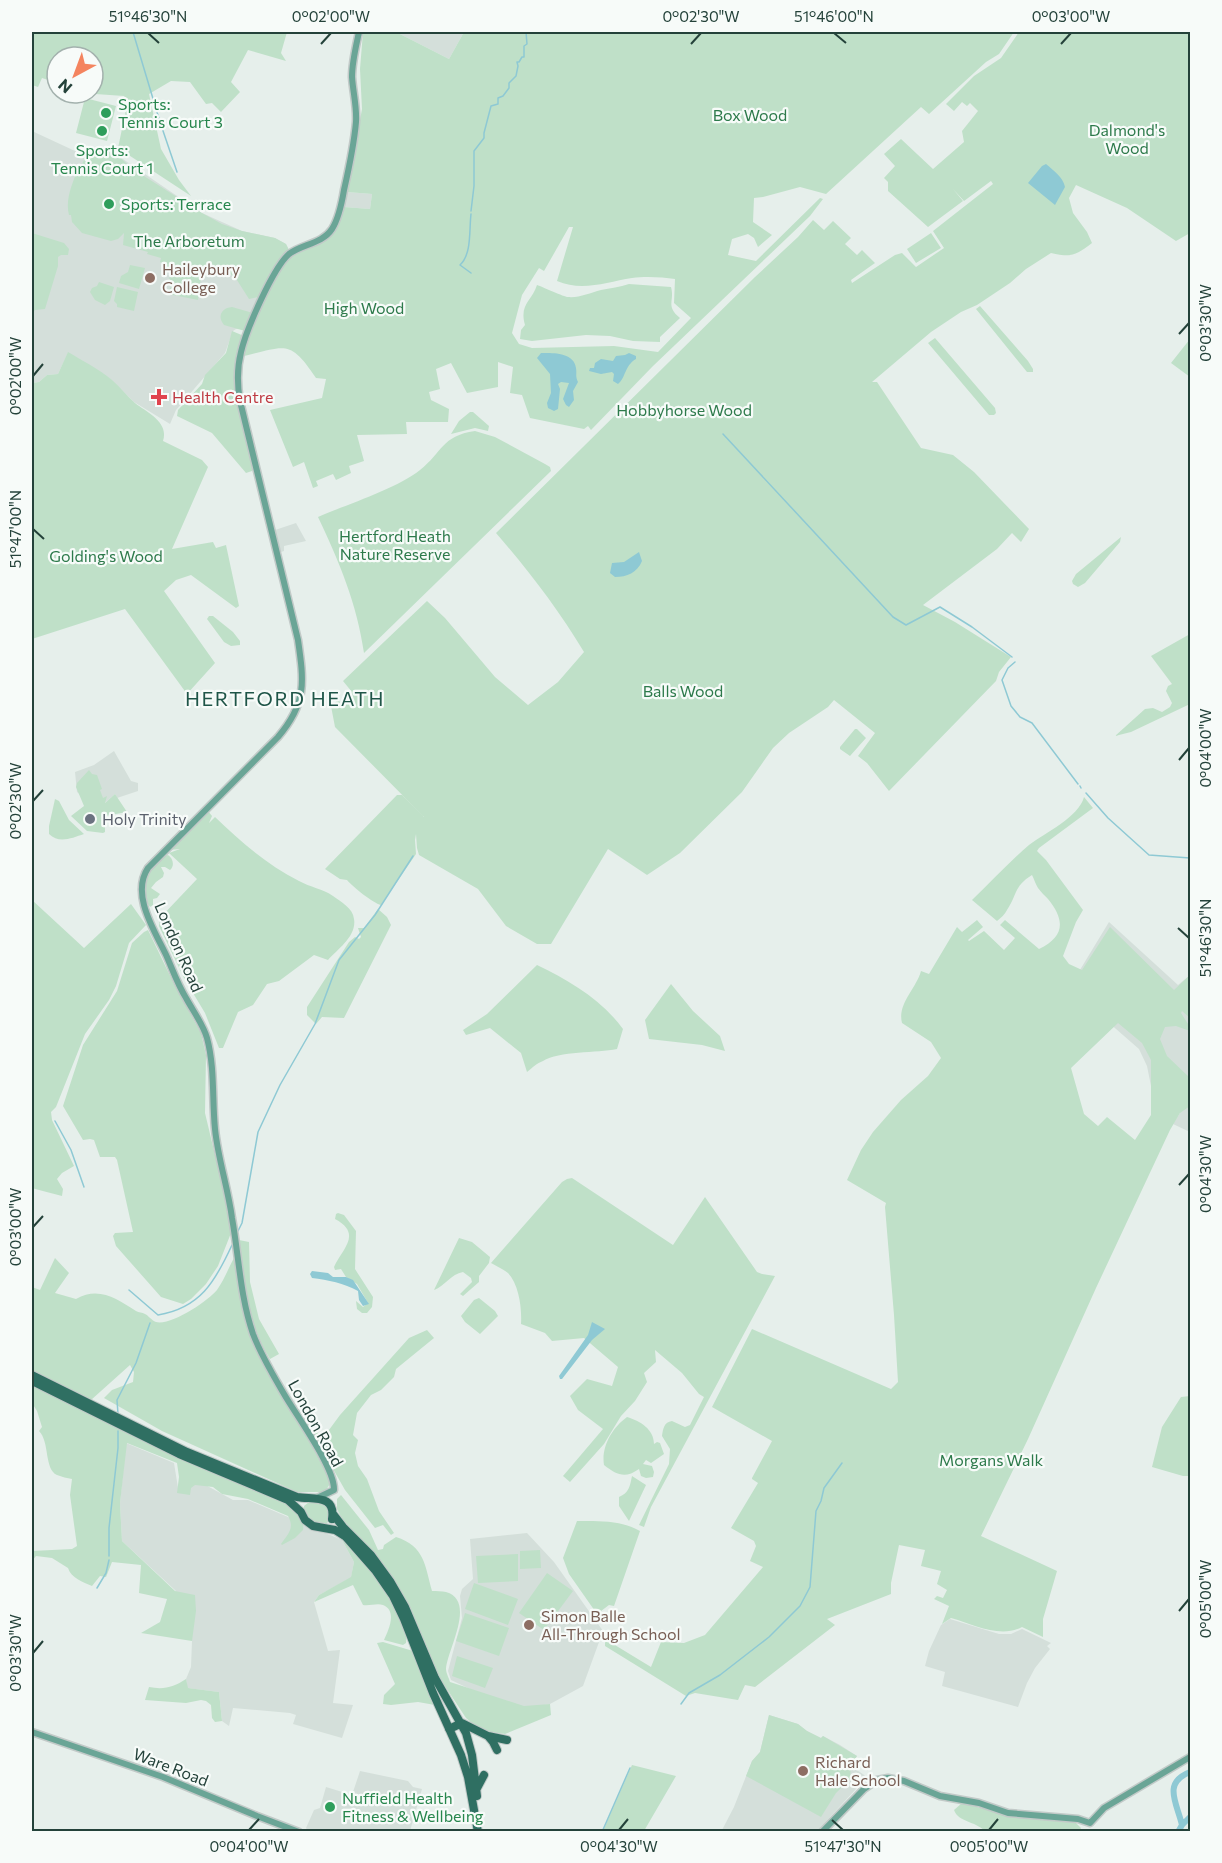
<svg xmlns="http://www.w3.org/2000/svg" width="1222" height="1863" viewBox="0 0 1222 1863" font-family="Commissioner,sans-serif">
  <style>
    .built { fill: #d4dfda }
    .green { fill: #bfe0c8; fill-rule: evenodd }
    .water { fill: #8ec9d4 }
    .lines { fill: none; stroke-linecap: round; stroke-linejoin: round }
    .stream { stroke: #8ec9d4; stroke-width: 1.5 }
    .river { stroke: #8ec9d4; stroke-width: 6 }
    .major-casing { stroke: #c2cac8; stroke-width: 9 }
    .highway-casing { stroke: #c2cac8; stroke-width: 10 }
    .major { stroke: #6aa596; stroke-width: 6 }
    .highway { stroke: #2f6f62; stroke-width: 8 }
    .ticks { fill: none; stroke: #24423a; stroke-width: 2 }
    .leisure-dot { fill: #2e9e5b; stroke: #f7fbf9; stroke-width: 2 }
    .education-dot { fill: #8d6e63; stroke: #f7fbf9; stroke-width: 2 }
    .health-dot { fill: #e0444e; stroke: #f7fbf9; stroke-width: 2 }
    .worship-dot { fill: #6b7280; stroke: #f7fbf9; stroke-width: 2 }
    .labels { text-anchor: middle; stroke-width: 4.5; stroke-linejoin: round; paint-order: stroke }
    .leisure-label { font-size: 16px; fill: #27864d; stroke: #f7fbf9; text-anchor: start }
    .park-label { font-size: 16px; fill: #2d7a4b; stroke: #f7fbf9 }
    .education-label { font-size: 16px; fill: #785e54; stroke: #f7fbf9; text-anchor: start }
    .health-label { font-size: 16px; fill: #be3a42; stroke: #f7fbf9; text-anchor: start }
    .worship-label { font-size: 16px; fill: #5b616d; stroke: #f7fbf9; text-anchor: start }
    .street-label { font-size: 16px; fill: #24423a; stroke: #f7fbf9 }
    .quarter-label { font-size: 20px; letter-spacing: 1.5px; fill: #1f5548; stroke: #f7fbf9 }
    .neatline { fill: none; stroke: #24423a; stroke-width: 2 }
    .ticks-label { font-size: 15px; text-anchor: middle; fill: #24423a }
  </style>
  <rect width="100%" height="100%" fill="#e6efeb"/>
  <path class="built" d="M396,32h68l-15,27z
    M32,131l43,20 20,-2 11,1 11,5 85,58 40,18 33,7 11,6 3,6 -8,9 -39,70h-6l-3,2 -8,22 -49,57 -6,14 -36,-22 -24,-23 -42,-26 -10,21 -11,1 -8,7 -7,1z
    M347,192l25,2 -2,15 -26,-2z
    M296,523l10,18 -22,5v5l-3,1 -6,-22z
    M114,751l17,30 7,2v8l-21,7 -2,-4 -17,15 -21,-17 -2,-20 19,-7z
    M1109,922l69,63 12,-10v157l-17,-8 7,-11 -29,-27 -4,-20 -8,-17 -70,-61z
    M126,1443l48,20 4,25 22,-6 33,18h15l94,40 12,22 -3,16 -32,17 -5,7 14,49 12,-1 -7,53 20,2 -11,33 -49,-14 3,-9 -6,-2 -57,-5 -4,18 -7,-5 -3,-29 -32,-4 -1,-9 5,-12 1,-26 -16,-50 -54,-50 -2,-38z
    M527,1533l27,29 49,69 -20,55 -33,18 -36,6 -63,-30 -3,-9 14,-53 -2,-22 2,-7 11,-10 -3,-40z
    M950,1619l49,15h12l11,-5 29,14 -4,3 3,3 -15,19 -8,15 -9,24 -76,-21 3,-14 -20,-6 4,-15 12,-26z
    M769,1715l29,9 9,7 14,7 2,-2 17,9 17,11 -6,10 19,13 -13,9 -40,43 -96,1 13,-25 18,-46 8,-9z
    M360,1771l48,10 5,6 9,2 -12,42h-102l-2,-3 8,-18 6,-2 6,-21 26,8z"/>
  <path class="green" d="M32,32h255l-6,21 5,8 -38,-11 -17,32 9,10 -19,20 -9,-9 -6,1 -16,-22 -19,-1 -22,13 12,55 18,31 12,16 -73,-48 10,-48 -4,-4 -43,-3h12v-36h-36v26l-15,-5 -4,9 -6,-2z
    M363,32h33l53,27 15,-27h550l-15,22 -13,8 -57,52 -8,-7 -95,87 -26,-7 -37,10 -9,1 -1,24 19,13 -14,12 -4,-9 -6,-4 -16,5 -4,16 28,6 64,-63 3,1 -13,17 -157,150 -62,64 -3,-4 -4,3 -54,-11 -8,-23 -12,-2 3,-26 -15,-5v25l-31,6 -16,-30 -15,6 4,20 -11,3 2,8 18,9 -1,13h-42l1,12 -50,1 7,26 -15,5 2,7 -15,7 -3,-6 -17,7 2,5 -5,2 -9,-26 -11,5 -23,-57 52,-12 4,-19 -10,-1c-26,-39 -30,-32 -72,-22 6,-29 24,-76 45,-97 6,-5 13,-8 20,-11 21,-11 29,-18 35,-41l26,2 2,-15 -25,-2 15,-83 -2,-40zM569,227h4l-16,54c25,11 50,1 75,-3 13,-2 30,-1 43,1l-1,24 17,15 -33,34 -44,-6 -82,2 -13,-4 -7,-11 10,-38 17,-27 5,3z
    M1019,32h171v201l-14,8 -49,-33 -51,-23 -7,13 4,15 14,19 5,11c-16,12 -20,15 -41,10l-25,16 -16,14 -33,22 -16,7 -30,20 -59,50h5l44,66 32,7 21,17 55,57 -8,13 -9,-9 -15,16 -74,56 32,17 56,35 -12,15 -3,9 -107,110 -22,-28 -9,-7 17,-23 -41,-33 -6,7 -39,26 -16,15 -31,44 -62,61 -33,22 -39,-26 -57,95h-14l-31,-18 -28,-37 -59,-34 -2,-7 -1,-14 -1,6 1,14 -35,51c-8,-2 -28,-18 -34,-25l-7,-1 -15,-10 72,-74h5l22,22 -89,-90 -4,-21 7,-6 3,3 11,-11 -9,-11 84,-80 18,17 50,59 33,28 30,-23 26,-30c-26,-43 -55,-81 -88,-119l259,-256 43,-40 15,-17 11,10 9,-9 18,17 -6,6 12,11 5,-5 13,13 -24,17 1,3 43,-28 7,-2 14,14 28,-19 -11,-17 60,-47 -2,-3 -27,20 -11,-12 10,12 -35,26 -40,-36v-9l-4,-4 11,-12 -11,-12 17,-15 32,30 31,-27 -2,-11 16,-20 -8,-8 -3,3 -5,-4 -8,9 -8,-7 28,-28 27,-18z
    M85,98l31,8 -9,35 -31,-8z
    M95,150l10,1 12,4 16,14 69,44 20,11 20,7 33,7 11,6 3,6 -8,9 -23,38 -9,2 -14,-22c-6,-2 -6,-8 -12,-10l-3,4 -11,-3 -4,8 -4,1 -3,23 -30,-6 2,-6 3,-3 -4,-7 2,-2c-1,-5 -6,-12 -11,-14l1,-4 -14,-4 1,-2 -25,-7 1,-12 -6,6 -7,2 -29,-8 -10,-11 -1,-7h-2c-4,-15 3,-31 9,-46l3,2 3,-6 -2,-1 6,-12z
    M32,233l32,10 5,6 -1,6h-7l-3,2v9l-13,43 -10,1 -3,3z
    M931,233l10,15 -25,15 -9,-14z
    M130,265l15,3 -6,21 -20,-6 2,-7 7,-4z
    M99,282l15,5 -4,14 -5,4 -10,-5 -5,-8 2,-4 5,-2z
    M629,284l42,3c4,14 -6,19 9,31l-20,19v5l-27,-1 -23,-5 -24,-1 -54,6 -12,-2 1,-9 4,-5c-6,-21 7,-24 12,-40 6,2 27,12 31,12 11,1 22,-4 33,-7 9,-2 19,-3 28,-6z
    M117,287l21,5 -4,19 -17,-4v-3l-3,-3z
    M980,306l48,55 5,8v3h-6l-51,-63z
    M232,307l21,6 -8,18 -21,-6c-7,-8 -3,-17 8,-18z
    M232,331l12,5 -9,35 18,97 -1,3 -6,2 -34,-40 -35,-17 1,-6 24,-26 3,-9 21,-22z
    M935,338l60,70 1,5 -2,2h-5l-61,-72z
    M1190,339v38l-19,-14z
    M68,352c15,9 31,17 44,28 8,7 15,16 23,23 13,10 34,19 28,38l39,19 6,7 -36,82 41,-7 3,6 10,-3 13,61 -3,2 -45,-33 -15,5 -12,11 51,72 -28,31 -62,-85 -93,30v-256l7,-1 8,-7 11,-1z
    M470,412h3l16,14 -1,5 -13,-3 -24,6 8,-13z
    M475,431l20,6 50,27 5,3 1,4 -187,182c-7,-49 -25,-92 -46,-136 30,-13 78,-28 102,-47 23,-18 21,-34 55,-39z
    M1121,537l-1,5 -35,41 -7,4 -5,-3 -1,-3 4,-7z
    M209,616h4l20,16 7,9v4l-9,1 -7,-4 -17,-23z
    M1190,634v70l-59,28 -16,4 30,-27 8,-1 9,4 8,-5 2,-4 -6,-12 2,-5 4,-2 -21,-28z
    M855,729h2l9,9 -16,18 -10,-7v-2z
    M89,770l3,4 5,1 5,14 -2,1 3,8 4,-2 -2,7 10,-9 12,18 -22,4v16l-2,1 -16,-2 -16,-15 13,-10 -8,-19 1,-4z
    M1084,797l9,11 -54,40 -2,3 9,9 37,50 -7,12 -13,34 6,8 13,6 28,-43 64,63 16,-15v43l-8,-7 -1,2 9,14v4l-14,-5 -11,1 -5,12 7,17 23,22v28l-10,7 -10,17 -74,158 -68,151 -47,97 76,35 -14,48v18l-21,-10c-22,12 -49,-3 -71,-9l-9,6 7,-18 -15,-7 3,-3 6,2 4,-8 -10,-6 4,-13 -20,-5 4,-16 -26,-5 -8,38v11l-64,25 8,6 -80,62 -10,-2 -7,15 -43,-7 -9,3 -81,-50v-7l46,28 10,-25 23,1 21,-8 58,-68 -13,-6 6,-15 -2,-5 -23,-13 27,-45 -6,-4v-1l20,-37 -60,-34 40,-78 139,60 7,-7 -4,-67 -9,-108 1,-4 -39,-23 14,-30 12,-18 28,-32 27,-24 13,-18 -10,-16 -29,-19c-5,-19 14,-34 19,-52l8,3 28,-47 5,5 15,-12 6,7 -15,13 1,1 15,-10 20,19 11,-12 -15,-13 5,-5 34,29c25,-12 27,-28 9,-50 -3,-3 -7,-7 -10,-11 -2,-3 -4,-9 -6,-13 -18,11 -15,20 -25,35 -2,4 -6,8 -10,11l-25,-21c19,-18 37,-38 57,-55 16,-12 50,-28 55,-48zM1118,1023l24,20 9,17v55l-16,25 -28,-23 -9,9 -14,-12 -13,-46z
    M55,799l4,2 10,19 15,14c-12,4 -25,10 -35,0v-8z
    M208,811l4,5 -3,7 6,-6c26,25 52,48 84,64 11,6 24,8 34,15 8,6 20,12 21,23 3,17 -16,30 -26,41l-14,-5 -35,26 -12,3 -14,21 -15,7 -15,36h-4l-14,-35 -21,-35 -25,-52 1,-8 37,-39 -28,-26 11,-4 -11,1z
    M168,855c5,3 7,11 2,15l-5,-3h-4l3,6 -1,4 -7,5 -5,6 9,6 -3,4 -4,1v6l-3,2c-13,-15 -2,-47 18,-52z
    M32,900l52,48 47,-44 15,21 -17,18 -13,43 -7,14 -24,34 -29,73 -5,5 1,8 22,46 -12,7 -5,6 6,10 -1,7c-10,-3 -21,-5 -30,-8z
    M378,909l9,8 4,8 -47,93 -22,-1 -6,7 -9,-9v-8l42,-65 6,-5 4,2 2,-2 -3,-9h6z
    M148,930l28,58 25,45 5,22 -1,58 21,88 5,32 -13,33 -12,18 -15,15 -8,5 -22,-7 -45,-51 -3,-10 2,-3 18,-1 -16,-72 -2,-3h-15l-6,-17 -4,-1 -7,1 -20,-34 20,-61 34,-54 15,-48 12,-11z
    M537,965c33,16 64,34 86,64l-6,20c-20,4 -58,2 -74,12 -6,2 -11,7 -16,11l-6,-19 -31,-25 -24,7 -3,-5 24,-16z
    M671,984l22,27 27,25 5,15 -23,-6 -53,-6 -4,-19z
    M572,1178l101,67 32,-48 52,75 5,2 13,2 -124,231 -7,20 -5,-2 30,-61 1,-15 -8,-13c1,-7 2,-14 10,-15l13,6 5,-2 14,-28 -5,-3 -17,-21 -27,-23 1,12 -12,11 3,9 -12,19 -14,15 -17,28 -34,38 -7,-6 40,-47 -25,-19 -8,-14 17,-17 25,7 6,-19 -34,-29 -32,3 -7,-8 -24,-9c1,-16 -2,-39 -13,-51 -5,-4 -12,-7 -17,-10l71,-81 5,-3z
    M338,1213l6,2 12,16 -1,38 18,28 -1,10 -5,6h-5l-5,-4 -1,-8 7,6 5,-4 -11,-19 -11,-7 -5,-8 -6,1 -1,-3c8,-18 29,-33 1,-48l1,-5z
    M459,1238l13,4 18,15 -1,6 -10,13v6l-16,14 -3,-2 12,-12 -1,-4 -8,-6c-12,2 -18,14 -29,18z
    M239,1240l10,2 1,40 9,37 20,35 -9,5c-21,-34 -30,-79 -31,-119z
    M235,1256c3,36 10,75 28,107 22,40 48,78 68,119l-6,10h-28l-135,-61 -58,-33 8,-8 21,-8 1,-10 -4,-7 -39,35 -59,-30v-83l8,3 15,-32 14,15 -14,20 21,6c23,-13 41,0 60,12 3,2 6,1 9,3 4,2 6,6 11,8 15,4 52,-21 61,-32 7,-10 12,-23 18,-34z
    M479,1298l16,13 3,5 -18,18 -15,-12 -4,-6 13,-16z
    M427,1330l7,8 -38,31 -2,8 -13,13 -10,5 -14,18 -4,22 5,5 -3,13 3,13 9,13 12,32 15,22 -3,2 -8,-10 -8,3 -30,-38 -33,-58 14,2 14,-19 69,-77z
    M32,1385l167,82 88,36c8,8 18,15 16,27l-8,8 -13,7 -1,-1c7,-10 14,-16 7,-28l-40,-17 -26,-5 -9,-7 -18,-2 -4,3 -1,7 -13,-2 2,-16 -2,-14 -50,-20 -7,60 2,38 53,50 20,4 1,16 -4,30 -51,-8 19,-11 7,-23 -28,-6 2,-28 -29,-3 -6,15 -6,-1 -8,10c-9,-4 -21,-8 -24,-18l-16,-10 -16,-2 -4,5v-10l40,-2 5,-3 -7,-51 2,-16c-5,-1 -10,-2 -15,-4 -13,-6 -7,-33 -18,-44l3,-4 -5,-16 -5,-8z
    M1190,1396v80h-7l-31,-9 10,-40 19,-30z
    M627,1417c13,4 27,12 27,27l3,-2 3,1 4,11 -13,9 -5,-3 -3,4 9,2 2,6 -1,5 -7,1 -5,-2 -2,-7c-14,10 -22,6 -35,-4 -3,-18 8,-37 23,-48z
    M632,1476l14,9 -17,36 -10,-15v-9c10,-4 11,-11 13,-21z
    M341,1495l28,35 9,20 5,-1 1,-4 12,-8c29,9 29,29 36,54 4,0 10,0 14,1 31,9 1,58 0,77 0,4 3,9 4,13l74,24 26,-2 1,11 -46,19 -20,-3 -11,-6 -8,-7 -31,-47 -28,-69 -31,-46 -34,-37 -5,-10v-10z
    M309,1502h13l7,7 1,11 -4,4 -16,-2 -6,-12v-4z
    M577,1521c23,0 43,-1 63,10l-26,75 -5,-1 -12,9 -28,-40 -6,-16z
    M342,1540c26,24 48,51 60,85 3,6 5,11 4,18l-3,2 -19,-5c4,-9 14,-29 -1,-35 -6,-2 -13,1 -20,0l-10,-20 -39,17 5,-7 32,-18 3,-15z
    M540,1550l1,18 -21,1v-18z
    M518,1554v27l-40,2 -2,-27z
    M547,1573l26,18 -29,39 -25,-17z
    M474,1583l44,16 -10,26 -43,-16z
    M465,1613l44,15 -10,28 -43,-15z
    M383,1642l30,9 22,54 -17,-3 -27,3 -8,-1 1,-9 11,-11 -18,-41z
    M457,1656l36,12 -8,20 -33,-12z
    M186,1679l2,9 31,4 3,29 -7,1 -3,-4 -1,-13 -5,-4 -5,-1 -15,3 -41,-3 4,-13c15,3 25,0 37,-8z
    M769,1715l29,9 9,7 14,7 2,-2 34,20 -6,9 -1,14 -14,14 -15,24 -75,-41 6,-15 8,-9z
    M632,1765l44,11 -32,55h-41z
    M962,1803l49,13 65,7 5,5 -2,4 -94,-1c-10,-10 -27,-9 -31,-21z"/>
  <path class="water" d="M1046,164c8,7 17,13 19,23l-10,18 -27,-22 14,-17z
    M541,353c11,0 33,-1 35,15 1,6 -1,8 2,14l-5,9 1,9 -5,7 -3,-2 -3,-6 6,-16 -8,-1 -3,2 2,5 -2,20 -4,2 -6,-3 -1,-5 4,-10 -1,-19 -13,-16z
    M629,353l7,3v3c-12,7 -10,19 -18,25l-5,-3 1,-7 -2,-2 -11,2 -12,-3 1,-3h4l1,-5 6,-4 12,2 3,-5 9,-1z
    M639,552l3,9c-5,12 -15,16 -27,16l-5,-4 2,-10 12,-1z
    M312,1271l16,2 5,4h13l7,3 16,24 -6,2 -4,-6 -1,-9c-14,-8 -30,-11 -46,-13l-2,-4z
    M592,1322l13,7 -13,11 -30,39h-2l-1,-3 29,-41z"/>
  <g class="lines">
    <path class="stream" d="M133,32l27,90 17,50
      M471,211l3,-25v-35l10,-13v-5l7,-27 7,-2v-6l5,-2 6,-8v-5l7,-7 2,-10 -1,-4h2l3,-5h2v-11l3,-2 -1,-12
      M471,273l-11,-8c12,-11 9,-35 11,-51
      M723,434l170,183 13,8 34,-18 32,20 40,30
      M1015,662l-7,6 -6,12 9,26 9,11 12,6 46,61
      M1080,786l1,2
      M1086,793l22,25 41,37 41,3
      M55,1121l16,29 13,37
      M238,1231l4,-8 16,-91 22,-47 35,-61 24,-64 36,-45 38,-59
      M129,1290l29,25c42,-7 57,-33 74,-70
      M118,1414l-1,-14 19,-37 14,-40
      M109,1556v-28l9,-80v-17
      M97,1588l9,-15 3,-13
      M681,1704l8,-11 31,-18 49,-38 31,-31 10,-19 6,-76 5,-10 3,-13 18,-25
      M602,1832l28,-64"/>
    <path class="river" d="M1182,1825c-5,-22 -20,-42 8,-53
      M1178,1832l4,-7 8,-8"/>
    <g class="major-casing">
      <path id="major" d="M317,1498l17,-8c1,-22 -38,-75 -50,-96 -11,-19 -23,-39 -31,-60 -13,-38 -14,-77 -21,-116 -4,-30 -14,-59 -17,-89 -3,-30 0,-61 -8,-91 -4,-14 -14,-27 -21,-40 -8,-13 -13,-27 -19,-41 -11,-24 -37,-62 -19,-89l130,-131c29,-34 26,-55 20,-97l-58,-239c-3,-17 -3,-33 1,-49 5,-22 32,-84 48,-98 13,-10 33,-10 43,-25 7,-11 10,-27 12,-39 5,-22 10,-45 12,-68 1,-15 -3,-30 -4,-45 0,-15 4,-31 7,-45
        M32,1732l131,45 94,39 42,16
        M822,1832l42,-43 13,-9 11,-2 16,3 36,15 39,7 29,10 70,6 12,4 14,-15 86,-51"/>
    </g>
    <g class="highway-casing">
      <path id="highway" d="M32,1375l155,77 110,45c16,3 39,-3 35,22
        M32,1381l147,73 109,46 13,12 4,8 8,6 22,4 11,7 29,33 18,26 11,23 29,74 28,62 7,22 10,55
        M333,1514l10,13 28,28 19,26 15,26 30,71 31,55 6,22 5,41
        M449,1729l13,-6 26,13 19,4
        M488,1736l5,6 4,8
        M476,1790l8,-15"/>
    </g>
    <use href="#major" class="major"/>
    <use href="#highway" class="highway"/>
  </g>
  <path class="ticks" d="M148,33l11,10M834,33l12,10M321,44l10,-11M691,44l10,-11M1061,44l10,-11M1179,334l10,-11M33,376l10,-12M33,529l11,10M1179,760l10,-12M33,801l10,-11M1178,928l11,10M1179,1185l10,-11M33,1227l10,-11M1179,1611l10,-12M33,1653l10,-12M832,1820l11,10M249,1830l10,-11M619,1830l9,-11M989,1830l9,-11"/>
  <g class="leisure-dot">
    <circle cx="106" cy="113" r="6"/>
    <circle cx="102" cy="131" r="6"/>
    <circle cx="109" cy="204" r="6"/>
    <circle cx="330" cy="1807" r="6"/>
  </g>
  <g class="education-dot">
    <circle cx="150" cy="278" r="6"/>
    <circle cx="529" cy="1625" r="6"/>
    <circle cx="803" cy="1771" r="6"/>
  </g>
  <path class="health-dot" d="M156 388h6v6h6v6h-6v6h-6v-6h-6v-6h6z"/>
  <circle class="worship-dot" cx="90" cy="819" r="6"/>
  <g class="labels">
    <g class="leisure-label">
      <text x="118" y="110">Sports:<tspan x="118" dy="18">Tennis Court 3</tspan></text>
      <text x="102" y="156" text-anchor="middle">Sports:<tspan x="102" dy="18">Tennis Court 1</tspan></text>
      <text x="121" y="210">Sports: Terrace</text>
      <text x="342" y="1804">Nuffield Health<tspan x="342" dy="18">Fitness &amp; Wellbeing</tspan></text>
    </g>
    <g class="park-label">
      <text x="750" y="121">Box Wood</text>
      <text x="1127" y="136">Dalmond's<tspan x="1127" dy="18">Wood</tspan></text>
      <text x="189" y="247">The Arboretum</text>
      <text x="364" y="314">High Wood</text>
      <text x="684" y="416">Hobbyhorse Wood</text>
      <text x="395" y="542">Hertford Heath<tspan x="395" dy="18">Nature Reserve</tspan></text>
      <text x="106" y="562">Golding's Wood</text>
      <text x="683" y="697">Balls Wood</text>
      <text x="991" y="1466">Morgans Walk</text>
    </g>
    <g class="education-label">
      <text x="162" y="275">Haileybury<tspan x="162" dy="18">College</tspan></text>
      <text x="541" y="1622">Simon Balle<tspan x="541" dy="18">All-Through School</tspan></text>
      <text x="815" y="1768">Richard<tspan x="815" dy="18">Hale School</tspan></text>
    </g>
    <g class="health-label">
      <text x="172" y="403">Health Centre</text>
    </g>
    <g class="worship-label">
      <text x="102" y="825">Holy Trinity</text>
    </g>
    <g class="street-label">
      <text transform="translate(179 947) rotate(66)" y="6">London Road</text>
      <text transform="translate(316 1423) rotate(61)" y="6">London Road</text>
      <text transform="translate(171 1767) rotate(21)" y="6">Ware Road</text>
    </g>
    <g class="quarter-label">
      <text x="285" y="706">HERTFORD HEATH</text>
    </g>
  </g>
  <rect width="1222" height="1863" fill="none" stroke="#f7fbf9" stroke-width="66"/>
  <g transform="translate(75 75) rotate(221)"><circle r="28" fill="#f7fbf9" stroke="#a3b1ad" stroke-width="1.5"/>
  <path d="M0-4.5L10 22L0 15L-10 22Z" fill="#f4845f"/>
  <text y="-9" font-size="16" font-weight="bold" text-anchor="middle" fill="#24423a">N</text>
  </g>
  <rect x="33" y="33" width="1156" height="1797" class="neatline"/>
  <g class="ticks-label">
    <text x="148" y="22">51°46'30"N</text>
    <text x="331" y="22">0°02'00"W</text>
    <text x="701" y="22">0°02'30"W</text>
    <text x="834" y="22">51°46'00"N</text>
    <text x="1071" y="22">0°03'00"W</text>
    <text transform="translate(1206 323) rotate(-90)" y="5">0°03'30"W</text>
    <text transform="translate(16 376) rotate(-90)" y="5">0°02'00"W</text>
    <text transform="translate(16 529) rotate(-90)" y="5">51°47'00"N</text>
    <text transform="translate(1206 748) rotate(-90)" y="5">0°04'00"W</text>
    <text transform="translate(16 801) rotate(-90)" y="5">0°02'30"W</text>
    <text transform="translate(1206 938) rotate(-90)" y="5">51°46'30"N</text>
    <text transform="translate(1206 1174) rotate(-90)" y="5">0°04'30"W</text>
    <text transform="translate(16 1227) rotate(-90)" y="5">0°03'00"W</text>
    <text transform="translate(1206 1599) rotate(-90)" y="5">0°05'00"W</text>
    <text transform="translate(16 1653) rotate(-90)" y="5">0°03'30"W</text>
    <text x="249" y="1852">0°04'00"W</text>
    <text x="619" y="1852">0°04'30"W</text>
    <text x="843" y="1852">51°47'30"N</text>
    <text x="989" y="1852">0°05'00"W</text>
  </g>
</svg>
